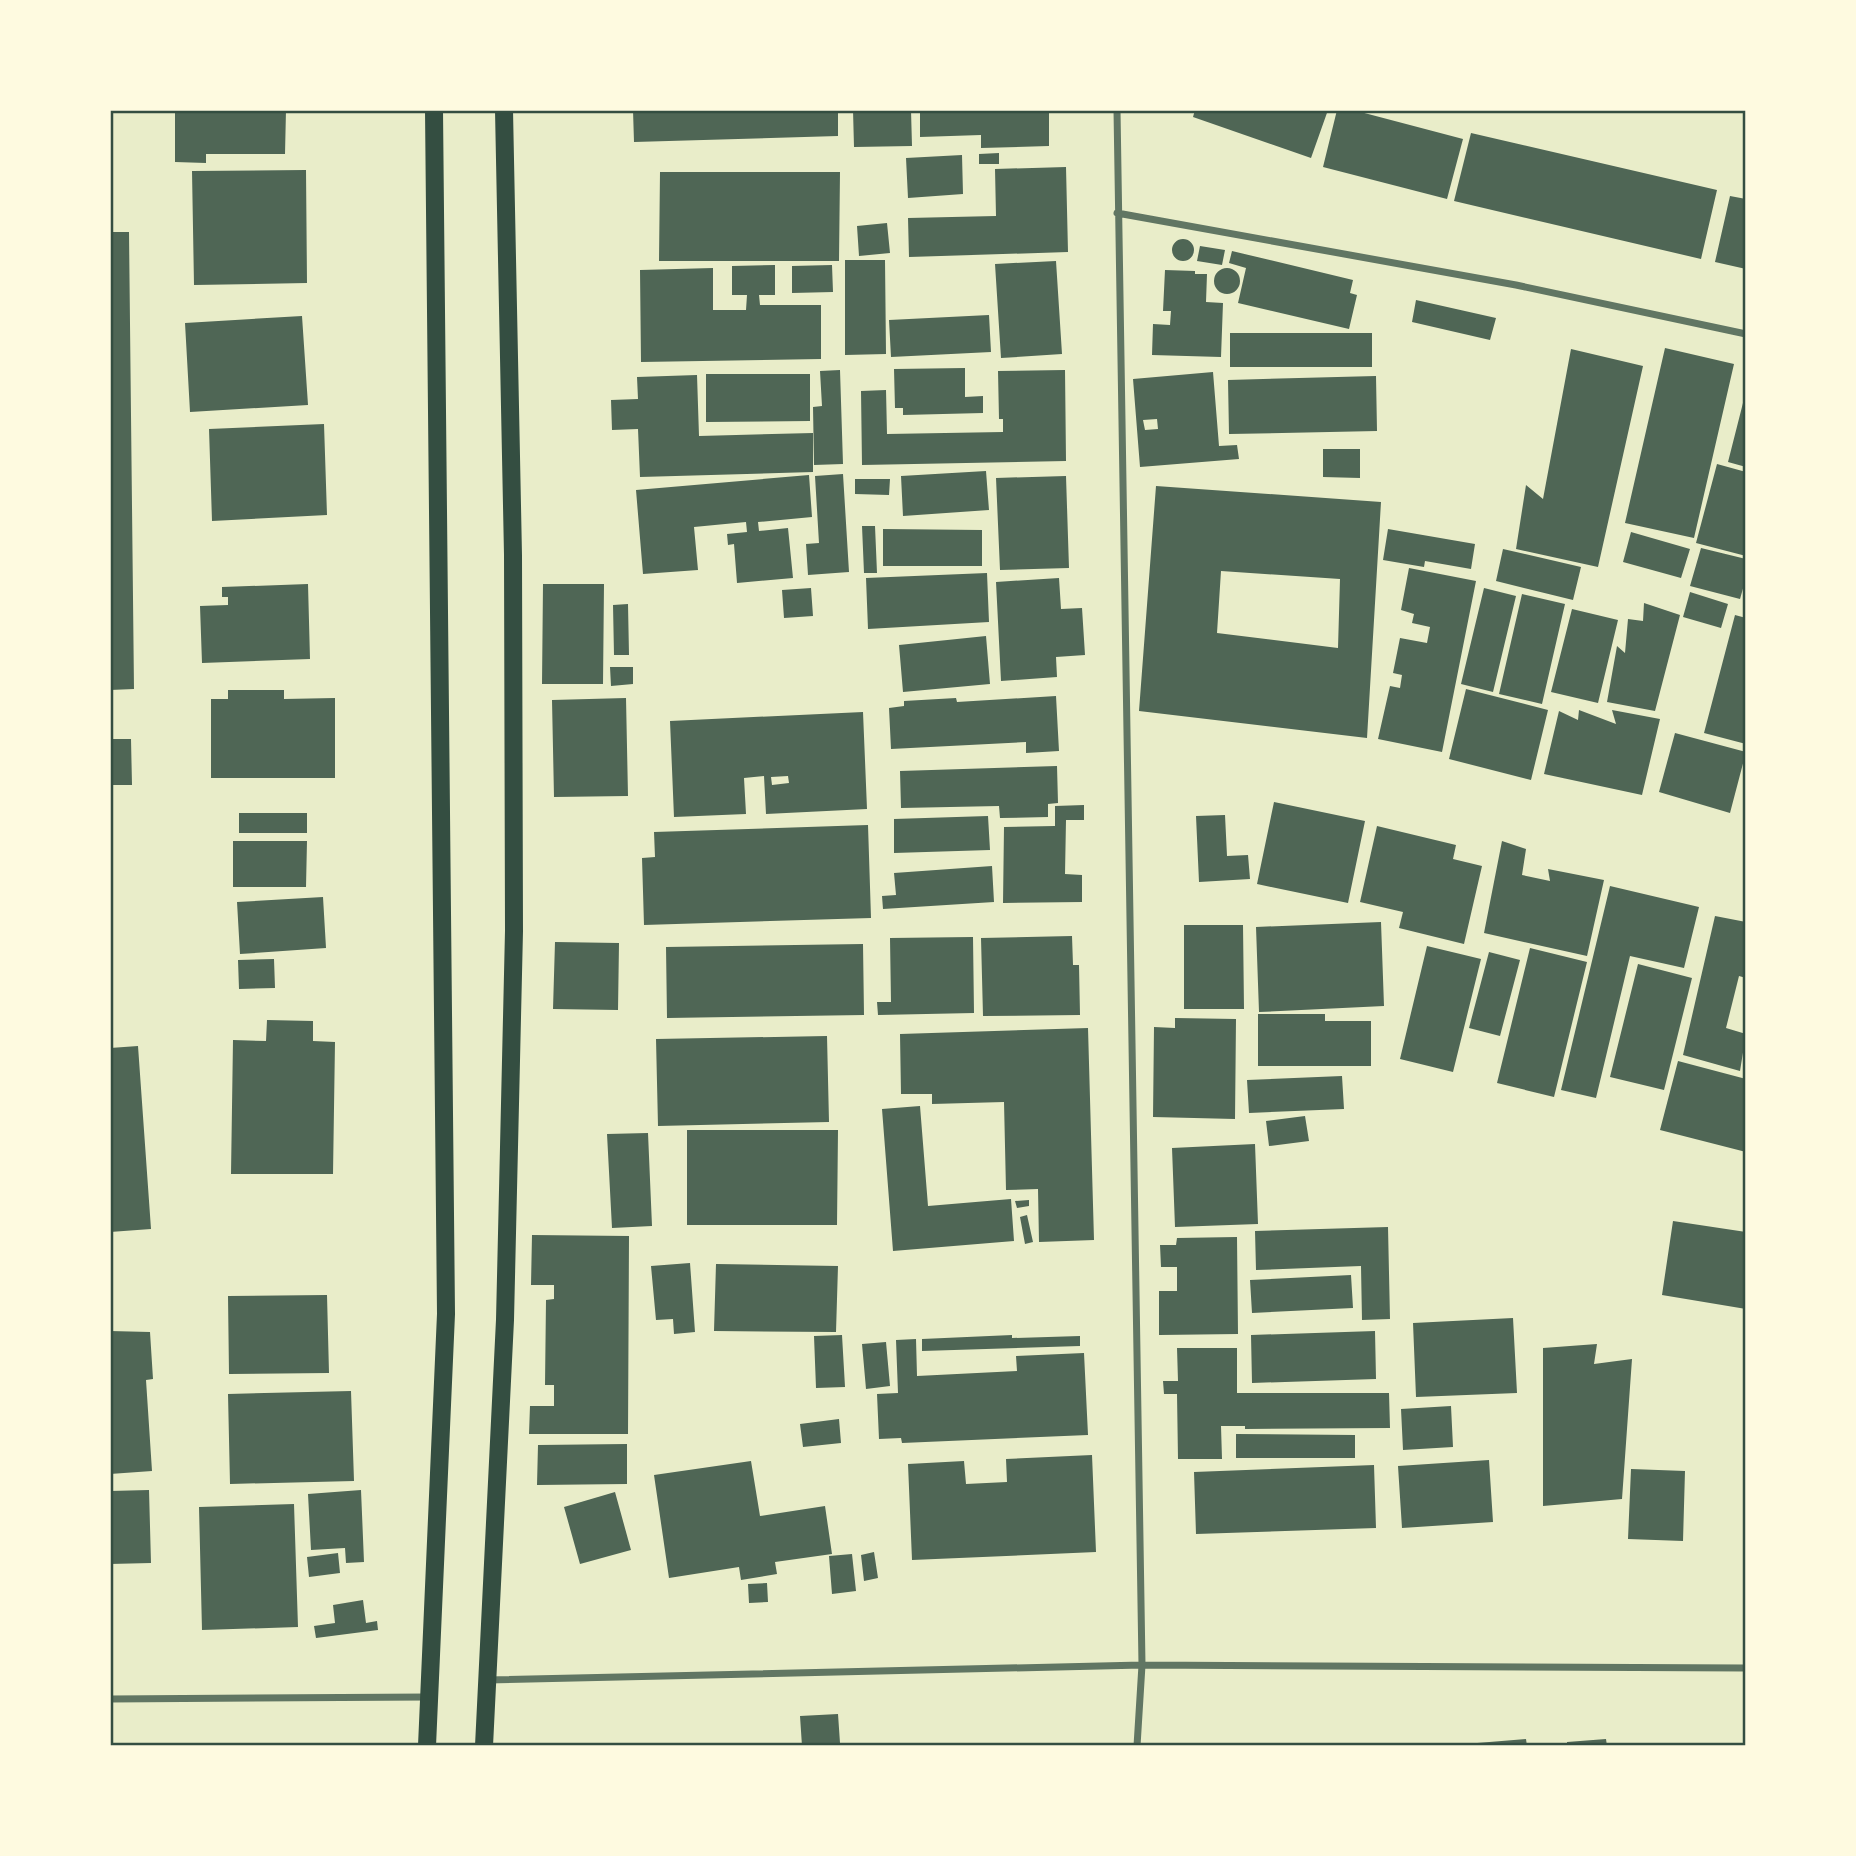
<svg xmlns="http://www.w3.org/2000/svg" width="1856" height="1856" viewBox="0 0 1856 1856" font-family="'PT Sans Narrow',sans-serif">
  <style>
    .building { fill: #4f6655; fill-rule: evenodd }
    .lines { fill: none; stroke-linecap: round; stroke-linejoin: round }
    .minor { stroke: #617663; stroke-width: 7 }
    .primary { stroke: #344e41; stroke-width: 18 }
    .neatline { fill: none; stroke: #344e41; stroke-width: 2.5 }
  </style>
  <rect width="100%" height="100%" fill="#e9edc9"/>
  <path class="building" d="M175,110h111l-1,44h-79v9l-31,-1z
    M633,110h205v26l-204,6z
    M853,110h58l1,36 -58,1z
    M920,110h129v36l-68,2v-13l-61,2z
    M1195,110h133l-17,48 -118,-41z
    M1337,110h16l110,29 -16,60 -124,-32z
    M1471,133l246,57 -16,69 -247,-58z
    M999,153v11h-20v-10z
    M962,155l1,39 -55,4 -2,-40z
    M1066,167l2,85 -159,5 -1,-39 88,-2 -1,-47z
    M306,170l1,113 -113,2 -2,-114z
    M660,172h180l-1,89h-180z
    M1730,196l16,3v70l-31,-7z
    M887,223l3,30 -31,3 -2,-30z
    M110,232h19l5,457 -24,1z
    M1172 250a11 11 0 1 1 22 0a11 11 0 1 1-22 0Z
    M1200,246l25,4 -3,15 -25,-4z
    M1232,251l121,29 -3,13 7,2 -8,34 -111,-26 8,-35 -17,-5z
    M845,260h40l1,94 -41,1z
    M1056,261l6,93 -61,4 -6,-94z
    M775,265v30h-16l1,10h61v54l-180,3 -1,-92 73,-2v42h33l1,-15h-15v-29z
    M832,265l1,27 -41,1v-27z
    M1214 281a13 13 0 1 1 26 0a13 13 0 1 1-26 0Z
    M1165,270l30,1v3h12l-1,28 17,1 -2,54 -69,-2 1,-31 17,1 1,-14h-8z
    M1416,300l80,18 -6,22 -78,-18z
    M989,315l2,37 -100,5 -2,-37z
    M302,316l6,89 -118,7 -5,-89z
    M1230,333h142v34h-142z
    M1665,348l69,16 -40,174 -69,-15z
    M1571,349l72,17 -45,201 -82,-18 10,-64 17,14z
    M965,368v29l18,-1v17l-80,2v-7h-8l-1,-39z
    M840,370l3,94 -29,1 -1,-58 9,-1 -2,-35z
    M1065,370l1,91 -204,4 -1,-74 25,-1 1,44 116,-2v-13h-4l-1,-48z
    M1213,372l6,74 18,-1 2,14 -99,8 -7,-88zM1157,419l1,10 -13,1 -2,-10z
    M706,374h104v47l-104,1z
    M697,375l2,61 114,-3v39l-173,5 -2,-48 -26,1 -1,-30 27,-1 -1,-22z
    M1376,376l1,55 -148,3 -1,-54z
    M1745,395l1,1v71l-18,-5z
    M324,424l3,91 -115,6 -3,-92z
    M1323,449h37v29l-37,-1z
    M1717,464l29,8v84l-50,-13z
    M986,471l3,39 -86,6 -2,-40z
    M843,474l6,98 -41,3 -2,-31 13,-1 -4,-67z
    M809,475l3,42 -54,5 1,9 29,-3 5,50 -56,5 -3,-39 -6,1 -1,-11 20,-2 -1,-10 -52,5 4,43 -55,4 -7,-84z
    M1066,476l3,92 -69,2 -4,-92z
    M855,479h35l-1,16 -34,-1z
    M1156,486l225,16 -14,236 -228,-27zM1221,571l119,8 -2,69 -121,-15z
    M862,526h13l2,47h-13z
    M883,529l99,1v36h-99z
    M1388,529l87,15 -4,25 -46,-8 -1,6 -41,-7z
    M1631,532l59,17 -9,29 -58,-16z
    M1701,548l45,11v19l-6,21 -50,-13z
    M1503,549l78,18 -8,33 -77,-19z
    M1409,568l67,13 -34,171 -64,-13 12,-53 10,2 2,-13 -9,-2 7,-35 27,5 3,-16 -18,-4 2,-9 -13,-4z
    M987,573l2,49 -121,7 -2,-51z
    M1059,578l2,31 21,-1 3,47 -29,2 1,20 -56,4 -5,-99z
    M308,584l2,75 -108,4 -2,-57 28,-1v-8h-6v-10z
    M543,584h61l-1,100h-61z
    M811,588l2,28 -29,2 -2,-28z
    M1484,588l32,8 -23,96 -32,-8z
    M1690,592l38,12 -7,24 -38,-11z
    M1522,594l43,10 -23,100 -43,-10z
    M1644,603l36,12 -25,96 -48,-9 10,-56 8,7 3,-34 15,2z
    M628,604l1,51h-15l-1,-50z
    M1572,609l46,11 -20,83 -47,-11z
    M1735,615l11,3v126l-42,-11z
    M986,636l4,48 -87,8 -4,-47z
    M610,667h23v17l-22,2z
    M1466,689l82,21 -17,70 -82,-21z
    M228,690h56v9l51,-1v80h-124v-79h17z
    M1056,696l3,55 -33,2v-11l-135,7 -2,-41 15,-2v-5l52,-3 1,4z
    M626,698l2,98 -74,1 -2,-97z
    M1579,710l37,14 -4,-14 48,9 -18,76 -98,-21 15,-63 19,9z
    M863,712l4,97 -101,5 -2,-38 -20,2 2,36 -72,3 -4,-96zM788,776l1,7 -17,2 -1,-8z
    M1675,733l71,19 -16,61 -71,-21z
    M110,739h21l1,46h-22z
    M1057,766l1,37 -10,1v13l-48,1 -1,-12 -98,2 -1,-37z
    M1274,802l91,19 -17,82 -91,-19z
    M1084,805v15h-18l-1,54 17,1v27l-79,1 1,-76 51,-1v-20z
    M239,813h68v20h-68z
    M1225,815l2,41 21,-1 2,24 -51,3 -3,-66z
    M988,816l2,34 -96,3v-34z
    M868,825l3,93 -227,7 -2,-67 13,-1 -1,-25z
    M1377,826l79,19 -3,14 29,7 -18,78 -65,-16 4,-16 -43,-10z
    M233,841h74l-1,46h-73z
    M1502,841l24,8 -4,26 28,6 -2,-12 56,11 -17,76 -103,-23z
    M992,866l2,36 -111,7 -1,-13 14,-1 -2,-22z
    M1610,886l89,21 -15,61 -54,-12 -34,142 -35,-8z
    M323,897l3,51 -86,6 -3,-52z
    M1715,916l31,6v56l-7,-2 -13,52 20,6 -6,37 -57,-16z
    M1381,922l3,84 -125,6 -3,-85z
    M1184,925h59l1,84h-60z
    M1072,936l1,29h6l1,50 -97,1 -2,-78z
    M973,937l1,76 -96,2 -1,-13h14l-1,-64z
    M555,942l64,1 -1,67 -65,-1z
    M863,944l1,71 -197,3 -1,-71z
    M1427,946l54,13 -28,113 -53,-13z
    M1530,948l57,14 -33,135 -57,-14z
    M1489,952l31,8 -20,76 -31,-8z
    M274,959l1,29 -36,1 -1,-29z
    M1638,964l54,14 -28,112 -54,-13z
    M1258,1014h67v7h46v45h-113z
    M1175,1018l61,1 -1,100 -82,-2 1,-90 21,1z
    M267,1020l46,1v20l22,1 -2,132h-102l2,-134 33,1z
    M1088,1028l6,212 -55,2 -1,-53 -32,1 -2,-88 -72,2v-10h-31l-1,-60z
    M827,1036l2,86 -171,4 -2,-87z
    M138,1046l13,183 -41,3v-184z
    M1678,1061l68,18v73l-86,-22z
    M1342,1076l2,33 -95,4 -2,-33z
    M920,1106l8,100 83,-7 3,42 -121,10 -11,-142z
    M1305,1116l4,25 -40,5 -3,-25z
    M687,1130h151l-1,95h-150z
    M648,1133l4,93 -40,2 -5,-94z
    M1255,1144l3,80 -83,3 -3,-79z
    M1029,1200v6l-12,2 -2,-7z
    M1027,1215l6,27 -8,2 -5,-27z
    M1673,1221l73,11v77l-84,-14z
    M1388,1227l2,92 -28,1 -1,-54 -105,4 -1,-39z
    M532,1235l97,1 -1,198h-99l1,-28h24v-21h-9l1,-85 8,-1v-14h-23z
    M1237,1237l1,97 -79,1v-44h18v-24h-16l-1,-22h16l1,-7z
    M690,1263l5,69 -21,2 -1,-15 -17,1 -5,-54z
    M716,1264l122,2 -2,66 -122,-1z
    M1351,1275l2,33 -101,5 -2,-33z
    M327,1295l2,78 -100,1 -1,-78z
    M1513,1318l4,75 -101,4 -3,-74z
    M110,1331l40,1 3,47 -7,1 6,91 -42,3z
    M1375,1331l1,48 -124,4 -1,-48z
    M842,1335l3,52 -29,1 -2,-52z
    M1012,1335v3l68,-2v10l-158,5v-12z
    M916,1339l1,37 100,-5 -1,-15 68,-3 4,82 -186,8 -1,-5 -22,1 -2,-45 21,-1 -2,-53z
    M886,1342l4,44 -24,3 -4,-45z
    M1597,1344l-3,20 38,-5 -10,140 -79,7v-158z
    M1177,1348h60v45h152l1,35 -145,1v-3h-24l1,33h-44l-1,-65h-13l-1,-13h15z
    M351,1391l3,90 -124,3 -2,-90z
    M1451,1406l2,41 -50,3 -2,-41z
    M839,1419l2,24 -38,4 -3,-23z
    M1236,1434l119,1v23h-119z
    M627,1444v40l-90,1 1,-40z
    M1092,1455l4,97 -184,8 -4,-96 56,-3 2,23 41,-2 -1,-23z
    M1489,1460l4,62 -91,6 -4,-62z
    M751,1461l9,55 65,-10 7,48 -57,8 2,12 -36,6 -2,-13 -70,11 -15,-103z
    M1374,1465l2,63 -180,6 -2,-62z
    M1631,1469l54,2 -2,70 -55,-2z
    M149,1490l2,73 -41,1v-73z
    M361,1490l3,72 -18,1 -1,-15 -34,2 -3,-56z
    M615,1492l16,58 -51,14 -16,-57z
    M294,1504l4,123 -96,3 -3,-123z
    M874,1552l4,26 -14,3 -3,-26z
    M338,1553l2,20 -31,4 -2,-20z
    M852,1554l4,37 -24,3 -3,-38z
    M767,1583l1,19 -19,1 -1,-19z
    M363,1600l3,23 11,-2 1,9 -62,8 -2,-12 21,-3 -2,-18z
    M838,1714l2,29 -38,3 -2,-30z
    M1526,1739l1,7h-61l-1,-2z
    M1606,1739l1,7h-40v-4z"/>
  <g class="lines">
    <path class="minor" d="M1117,110l25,1555 -5,81
      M1117,213l399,72 230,49
      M488,1680l654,-15 604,3
      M110,1699l318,-2"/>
    <path class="primary" d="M427,1746l19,-432 -12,-1204
      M484,1746l21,-426 9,-389 -1,-376 -9,-445"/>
  </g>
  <rect width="1856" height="1856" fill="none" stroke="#fefae0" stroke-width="224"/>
  <rect x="112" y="112" width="1632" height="1632" class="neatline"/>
</svg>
